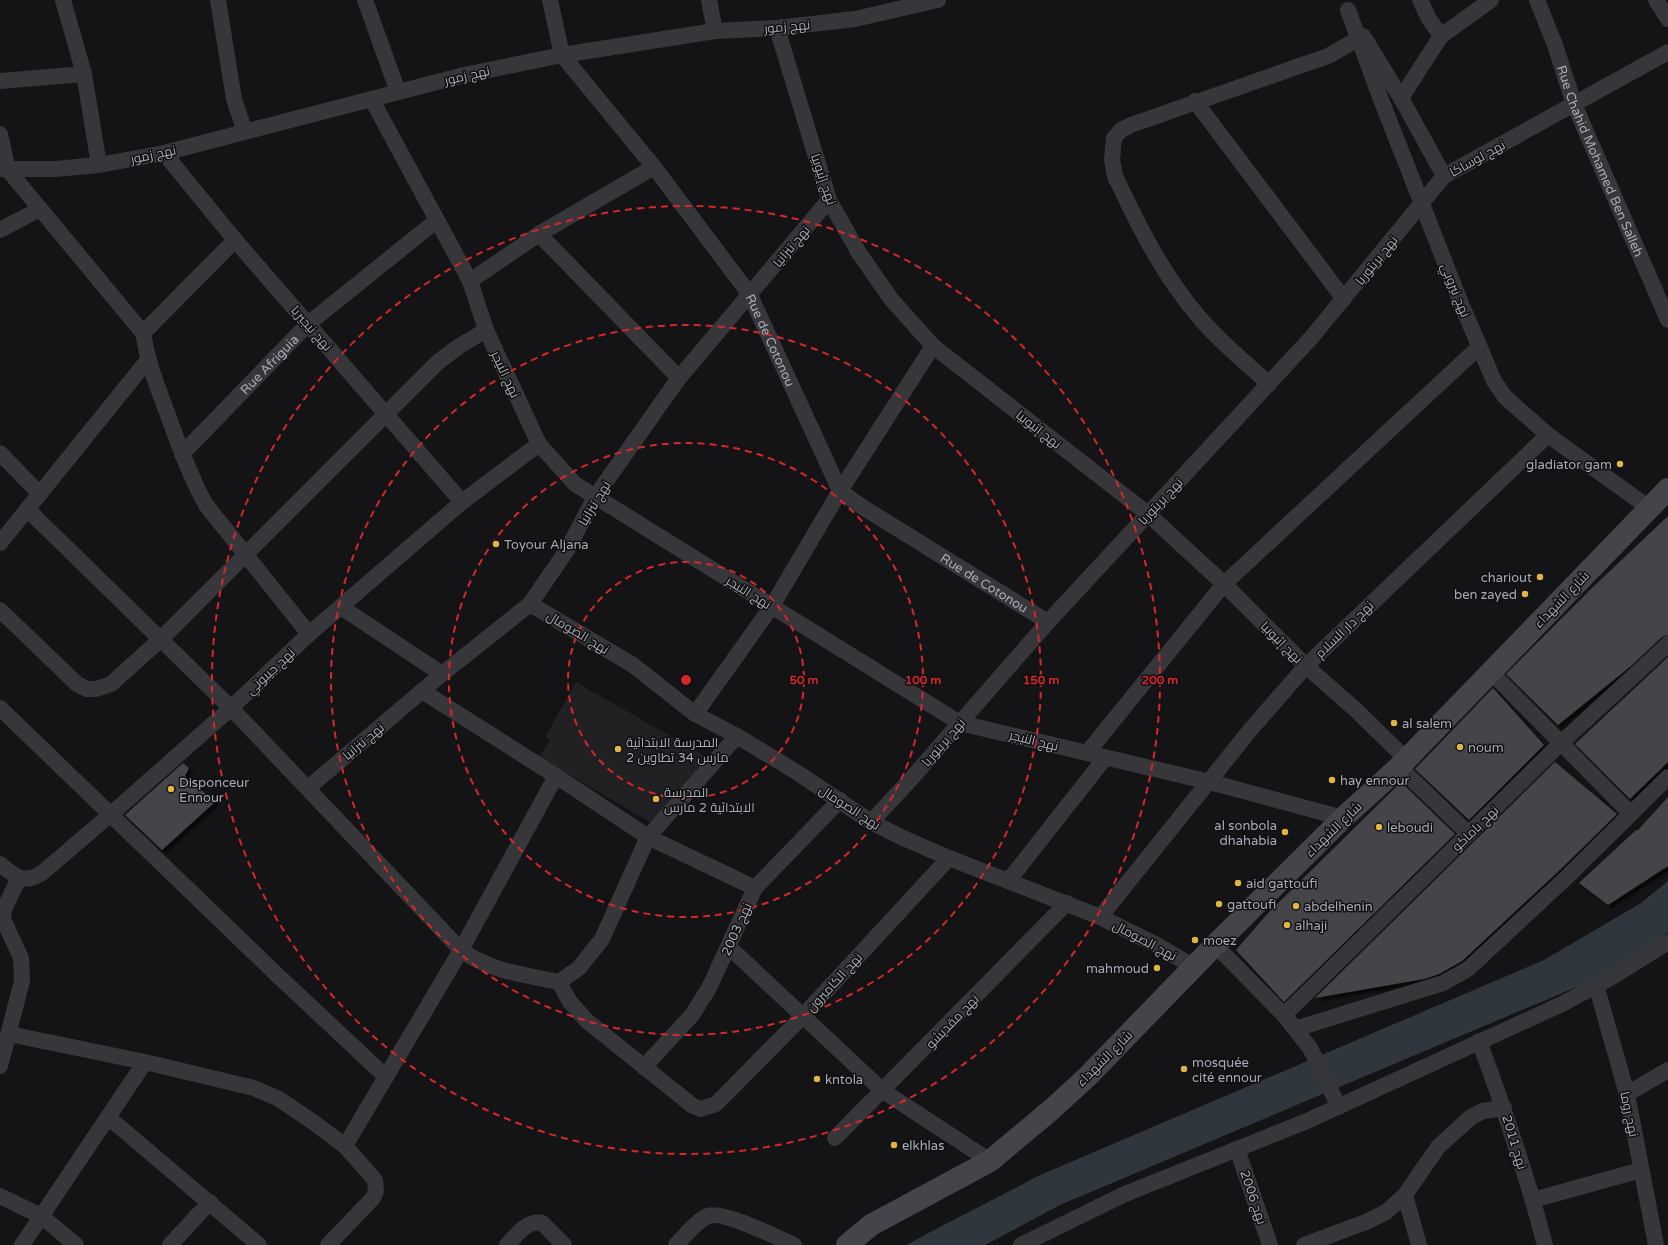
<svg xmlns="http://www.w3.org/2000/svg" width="1668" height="1245" viewBox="0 0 1668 1245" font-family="'Varela Round',Cairo,sans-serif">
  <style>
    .built { fill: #212023 }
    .water { fill: #2f363e }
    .building { fill: #444449; filter: url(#shadow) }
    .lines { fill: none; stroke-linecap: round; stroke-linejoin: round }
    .street { stroke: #36363b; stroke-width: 16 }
    .secondary { stroke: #44454a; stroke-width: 22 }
    .ring { fill: none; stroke: #d62828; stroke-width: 2; stroke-dasharray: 7 5 }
    .poi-dot { fill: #e1b541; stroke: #100f11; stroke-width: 1.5 }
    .labels { text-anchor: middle; stroke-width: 3; stroke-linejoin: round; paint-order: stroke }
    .street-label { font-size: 13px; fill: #a7abb5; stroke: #100f11 }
    .poi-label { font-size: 13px; fill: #a7abb5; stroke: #100f11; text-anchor: start }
    .centre { fill: #d62828; stroke: #100f11; stroke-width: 2 }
    .ring-label { font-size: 12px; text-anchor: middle; font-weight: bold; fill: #d62828; stroke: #100f11; stroke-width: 3; stroke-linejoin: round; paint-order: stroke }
  </style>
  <defs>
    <filter id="shadow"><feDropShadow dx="3.5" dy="3.5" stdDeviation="1" flood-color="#0009"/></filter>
  </defs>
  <rect width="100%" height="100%" fill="#141416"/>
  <path class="built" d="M576,682l131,75 -55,66 -113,-66 11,-17 -5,-3z"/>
  <path class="water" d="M1668,881v51l-16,13 -66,38 -526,222 -75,40h-79c43,-24 88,-45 132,-69l506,-216 97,-57z"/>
  <path class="building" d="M1668,516v119l-6,2 -31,29 -73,59 -52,-51 86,-86z
    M1668,657v105l-38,37 -55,-55z
    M1493,688l51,57 -75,75 -54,-51z
    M1555,762l62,52 -56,55 -99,92 -23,13 -15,5 -109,19z
    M183,763l6,5 -4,8 30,26 -53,48 -37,-35z
    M1401,782l54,52 -171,168 -48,-52 34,-39z
    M1668,797v69l-60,39 -29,-22 57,-53 1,1z"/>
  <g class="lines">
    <g class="street">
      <path d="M63,0l21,74 15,91"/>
      <path d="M218,0l16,99 11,33"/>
      <path d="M365,0l33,92"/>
      <path id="s1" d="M550,0l12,55 92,112 96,128 90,196 24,17 184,114"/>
      <path d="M709,0l6,31"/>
      <path d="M1420,0l9,19 12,17"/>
      <path id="s2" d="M1537,0l18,45 19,59 94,216"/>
      <path d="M1656,0l12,19"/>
      <path d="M1348,10l32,87 80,204 34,80 11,16 43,38 101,73"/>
      <path d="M777,28l52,172 30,53 32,46 42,47 215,168 76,70 82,82 51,45 49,48"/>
      <path d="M1365,39l36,59 43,78"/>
      <path d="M0,81l84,-7"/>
      <path d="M1401,98l40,-62 50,-36"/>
      <path d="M372,100l98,181 16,49 53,114 36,40 385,239 250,59 133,36"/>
      <path d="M1195,101l149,198"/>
      <path d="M0,134l8,36 135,163c5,31 14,53 25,82 11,31 22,61 38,90l103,129"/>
      <path d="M164,153l71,87 227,262"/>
      <path d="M0,169h55l44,-4 65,-12 300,-78 98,-20 153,-24 62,-3 78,-9 83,-19"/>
      <path d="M0,230l40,-21"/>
      <path d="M539,234l140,144"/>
      <path d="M470,281l69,-47 115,-67"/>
      <path d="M143,333l92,-93"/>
      <path d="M1269,384c-24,-22 -50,-43 -71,-68 -35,-41 -60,-91 -83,-140l-3,-16 2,-22 7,-8 10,-5 197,-69 35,-20"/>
      <path d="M0,453l40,41"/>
      <path id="s3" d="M182,454l126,-130 128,-103"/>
      <path d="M27,509l204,199 230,242c28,21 64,25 98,32"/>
      <path d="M0,543l147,-182"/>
      <path d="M530,604l103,61 62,49 42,22 61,37 73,49 30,15 48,21 151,59 55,27 39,23"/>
      <path d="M341,607l101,67"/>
      <path d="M0,610l77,74 10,5h9l15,-5 50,-45 277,-277 20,-15 28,-17"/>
      <path d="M1491,672l140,142"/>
      <path d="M422,691l134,85 92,61 107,51"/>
      <path d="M0,708l274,264 112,105"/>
      <path d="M695,714l77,-108 68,-115 93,-145"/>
      <path d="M737,736l-89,101 -46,102 -23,29 -20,14 11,20 17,19 106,85 8,3 15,-5 86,-87 147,-159"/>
      <path d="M1087,753l137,-169 255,-237"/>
      <path d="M1399,767l70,67"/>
      <path d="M308,788l134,-114 88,-70 37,-54 28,-53 84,-119 150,-178"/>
      <path d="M871,822l40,-43 137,-157 263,-284 133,-162 224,-124"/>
      <path d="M0,864c15,12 23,21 42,9l76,-65 113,-100 78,-74 153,-132 77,-58"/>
      <path d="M1009,880l96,-122"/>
      <path d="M1100,917l151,-188 55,-63 242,-231"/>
      <path d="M1215,945l69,70 26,33 29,59"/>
      <path d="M729,947l154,144 107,70"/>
      <path d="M1596,985l31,109 29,151"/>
      <path d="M1284,1015l278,-273 106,-98"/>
      <path d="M1295,1029l148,-46 25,-14 100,-93 100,-99"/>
      <path d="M9,1034l136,28 109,26 25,11 34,23 32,24 30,34 1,11 -3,7 -45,47"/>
      <path d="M1479,1041c25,67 48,135 66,204"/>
      <path d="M0,1066l22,-85 -1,-23 -18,-39 1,-10 15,-31"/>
      <path d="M644,1067l48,-52 17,-27 46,-100 85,-88"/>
      <path d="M1627,1094l41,-24"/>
      <path d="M108,1117l151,128"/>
      <path d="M835,1138l232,-235"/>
      <path d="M345,1146l116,-196 95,-174"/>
      <path d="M1237,1149l33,96"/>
      <path d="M1405,1195l14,50"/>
      <path d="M0,1196l41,20 35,29"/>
      <path d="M1533,1200l108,-30"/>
      <path d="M22,1245l123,-183"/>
      <path d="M170,1245l40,-43"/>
      <path d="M507,1245c9,-9 20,-26 35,-22l22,22"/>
      <path d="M676,1245c9,-9 20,-24 32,-29 14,-6 70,22 86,29"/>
      <path d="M1021,1245l104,-51 182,-73 255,-117 52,-28 54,-34"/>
      <path d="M1304,1245l62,-23 20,-10 19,-17 33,-48 33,-30 12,-6 21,-3"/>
    </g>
    <path class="secondary" d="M847,1245l24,-20 119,-64 61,-51 36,-33 128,-132 128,-127 56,-51 269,-278"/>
  </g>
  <g class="ring">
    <circle cx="686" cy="680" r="118"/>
    <circle cx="686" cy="680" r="237"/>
    <circle cx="686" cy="680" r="355"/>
    <circle cx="686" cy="680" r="474"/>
  </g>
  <g class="poi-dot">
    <circle cx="1620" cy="464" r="4"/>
    <circle cx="496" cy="544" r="4"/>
    <circle cx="1540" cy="577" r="4"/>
    <circle cx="1525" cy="594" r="4"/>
    <circle cx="1394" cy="723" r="4"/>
    <circle cx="1460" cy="747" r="4"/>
    <circle cx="618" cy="749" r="4"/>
    <circle cx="1332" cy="780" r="4"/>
    <circle cx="171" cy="789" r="4"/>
    <circle cx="656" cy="799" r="4"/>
    <circle cx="1379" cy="827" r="4"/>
    <circle cx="1285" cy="832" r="4"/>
    <circle cx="1238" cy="883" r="4"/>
    <circle cx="1219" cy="904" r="4"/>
    <circle cx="1296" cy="906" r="4"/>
    <circle cx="1287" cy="925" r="4"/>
    <circle cx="1195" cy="940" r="4"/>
    <circle cx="1157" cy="968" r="4"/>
    <circle cx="1184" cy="1069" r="4"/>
    <circle cx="817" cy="1079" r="4"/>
    <circle cx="894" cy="1145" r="4"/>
  </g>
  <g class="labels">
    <g class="street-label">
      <text transform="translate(787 26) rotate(-5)" y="5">نهج زمور</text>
      <text transform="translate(467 75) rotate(-13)" y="5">نهج زمور</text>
      <text transform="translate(153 154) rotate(-12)" y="5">نهج زمور</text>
      <text transform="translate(1477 158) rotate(-29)" y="5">نهج لوساكا</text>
      <text dy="5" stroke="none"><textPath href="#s2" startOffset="173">Rue Chahid Mohamed Ben Salleh</textPath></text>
      <text transform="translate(824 179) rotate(71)" y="5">نهج إثيوبيا</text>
      <text transform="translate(791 246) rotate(-50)" y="5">نهج تنزانيا</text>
      <text transform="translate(1376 260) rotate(-51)" y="5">نهج بريتوريا</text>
      <text transform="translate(1456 290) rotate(68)" y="5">نهج نيروبي</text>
      <text transform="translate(312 328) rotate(49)" y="5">نهج نيجيريا</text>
      <text dy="5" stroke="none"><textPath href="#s1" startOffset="411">Rue de Cotonou</textPath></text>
      <text dy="5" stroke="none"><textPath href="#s3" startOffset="125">Rue Afriguia</textPath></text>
      <text transform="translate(506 374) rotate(65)" y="5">نهج النيجر</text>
      <text transform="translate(1039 429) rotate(38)" y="5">نهج إثيوبيا</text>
      <text transform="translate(1160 501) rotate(-47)" y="5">نهج بريتوريا</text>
      <text transform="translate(594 503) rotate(-59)" y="5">نهج تنزانيا</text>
      <text dy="5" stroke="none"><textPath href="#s1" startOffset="748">Rue de Cotonou</textPath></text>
      <text transform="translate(749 592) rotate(32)" y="5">نهج النيجر</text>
      <text transform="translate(1561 599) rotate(-46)" y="5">شارع الشهداء</text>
      <text transform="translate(1344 629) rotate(-44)" y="5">نهج دار السلام</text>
      <text transform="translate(578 632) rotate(31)" y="5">نهج الصومال</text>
      <text transform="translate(1282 642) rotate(45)" y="5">نهج إثيوبيا</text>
      <text transform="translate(270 671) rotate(-43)" y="5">نهج جيبوتي</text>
      <text transform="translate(1034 740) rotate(14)" y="5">نهج النيجر</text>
      <text transform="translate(363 741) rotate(-40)" y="5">نهج تنزانيا</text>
      <text transform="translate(943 742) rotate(-49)" y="5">نهج بريتوريا</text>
      <text transform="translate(850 807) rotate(33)" y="5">نهج الصومال</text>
      <text transform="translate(1475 828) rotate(-44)" y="5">نهج باماكو</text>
      <text transform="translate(1333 829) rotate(-44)" y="5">شارع الشهداء</text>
      <text transform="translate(736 929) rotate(-66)" y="5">نهج 2003</text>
      <text transform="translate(1145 940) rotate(28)" y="5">نهج الصومال</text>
      <text transform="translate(834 982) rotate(-47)" y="5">نهج الكاميرون</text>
      <text transform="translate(952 1021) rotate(-46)" y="5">نهج مقديشو</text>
      <text transform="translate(1104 1058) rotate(-45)" y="5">شارع الشهداء</text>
      <text transform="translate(1630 1114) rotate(78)" y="5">نهج روما</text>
      <text transform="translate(1515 1142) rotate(73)" y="5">نهج 2011</text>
      <text transform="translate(1254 1197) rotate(71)" y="5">نهج 2006</text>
    </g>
    <g class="poi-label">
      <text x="1612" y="469" text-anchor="end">gladiator gam</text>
      <text x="504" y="549">Toyour Aljana</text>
      <text x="1532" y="582" text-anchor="end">chariout</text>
      <text x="1517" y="599" text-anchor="end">ben zayed</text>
      <text x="1402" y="728">al salem</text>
      <text x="626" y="747">المدرسة الابتدائية<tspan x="626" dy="15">2 مارس 34 تطاوين</tspan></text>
      <text x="1468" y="752">noum</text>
      <text x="1340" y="785">hay ennour</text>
      <text x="179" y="787">Disponceur<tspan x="179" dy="15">Ennour</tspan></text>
      <text x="664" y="797">المدرسة<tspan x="664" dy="15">الابتدائية 2 مارس</tspan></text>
      <text x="1277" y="830" text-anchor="end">al sonbola<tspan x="1277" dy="15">dhahabia</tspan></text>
      <text x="1387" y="832">leboudi</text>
      <text x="1246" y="888">aid gattoufi</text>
      <text x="1227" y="909">gattoufi</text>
      <text x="1304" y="911">abdelhenin</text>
      <text x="1295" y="930">alhaji</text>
      <text x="1203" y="945">moez</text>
      <text x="1149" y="973" text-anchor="end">mahmoud</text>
      <text x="1192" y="1067">mosquée<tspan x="1192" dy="15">cité ennour</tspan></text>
      <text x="825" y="1084">kntola</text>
      <text x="902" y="1150">elkhlas</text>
    </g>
  </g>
  <circle cx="686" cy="680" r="6" class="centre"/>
  <g class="ring-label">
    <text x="804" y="684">50 m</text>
    <text x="923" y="684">100 m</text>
    <text x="1041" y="684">150 m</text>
    <text x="1160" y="684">200 m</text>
  </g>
</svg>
